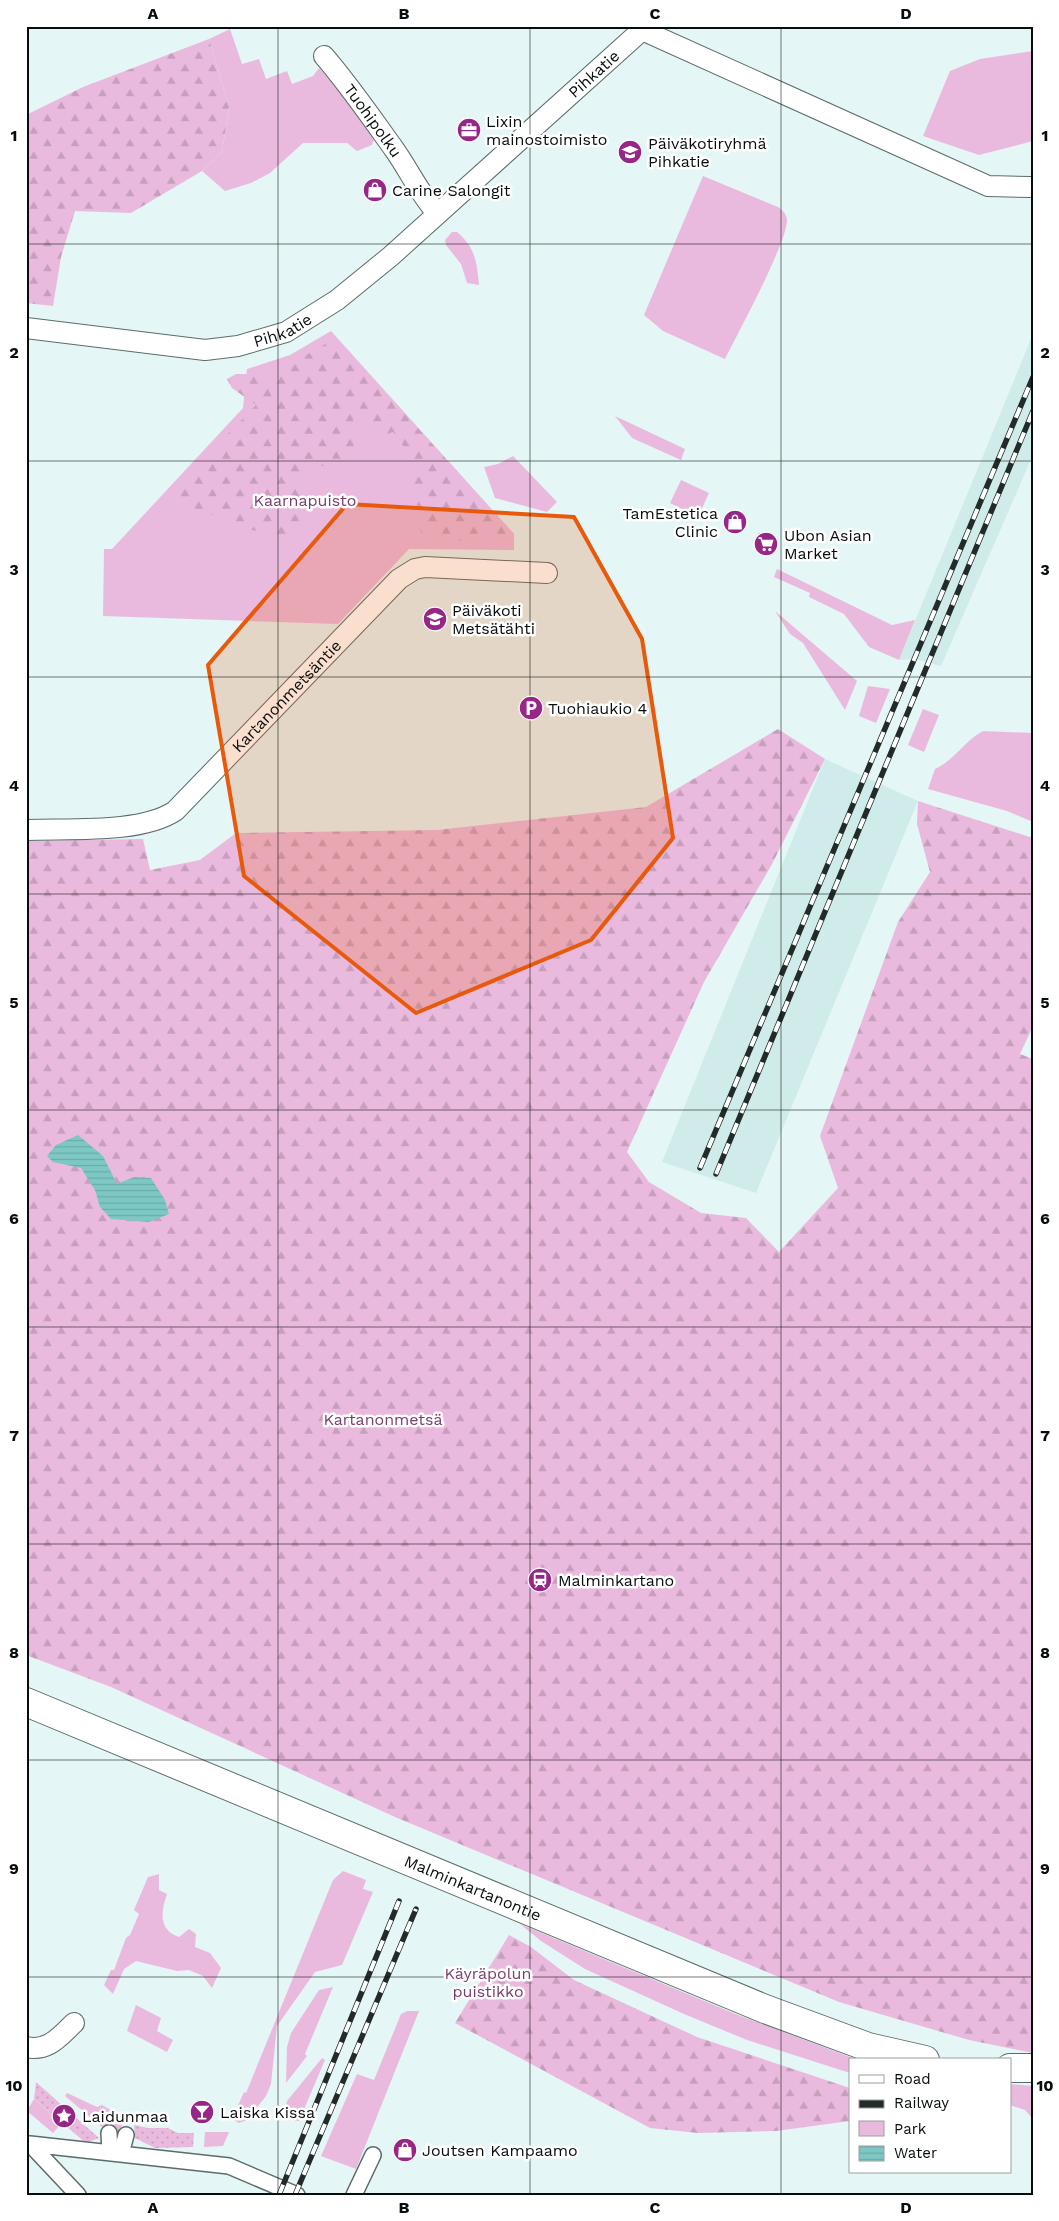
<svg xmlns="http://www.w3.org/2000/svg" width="1059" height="2221" viewBox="0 0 1059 2221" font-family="'Work Sans',sans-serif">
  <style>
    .built { fill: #d0ecea }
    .green { fill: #eabade }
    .forest { fill: url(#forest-firs) }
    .garden { fill: url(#garden-dots) }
    .water { fill: url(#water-rules) }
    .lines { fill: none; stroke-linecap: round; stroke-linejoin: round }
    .pedestrian-casing { stroke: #5c6c6b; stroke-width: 18 }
    .minor-casing { stroke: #5c6c6b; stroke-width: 22 }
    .secondary-casing { stroke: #5c6c6b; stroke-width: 30 }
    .pedestrian { stroke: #fff; stroke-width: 15 }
    .minor { stroke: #fff; stroke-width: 20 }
    .secondary { stroke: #fff; stroke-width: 28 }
    .rail-casing { stroke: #222a2a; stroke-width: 5.5 }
    .rail { stroke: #fff; stroke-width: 4; stroke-dasharray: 11; stroke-linecap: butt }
    .marked { fill: #e8590c; fill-opacity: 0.2; stroke: #e8590c; stroke-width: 4; stroke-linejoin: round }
    .grid { fill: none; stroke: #070d0d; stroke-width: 1; stroke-opacity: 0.55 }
    .labels { text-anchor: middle; stroke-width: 5; stroke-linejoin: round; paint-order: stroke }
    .street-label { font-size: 16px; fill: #070d0d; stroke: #fff }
    .poi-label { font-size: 16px; fill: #070d0d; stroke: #fff; text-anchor: start }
    .park-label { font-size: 16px; fill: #793d6d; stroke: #fff }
    .neatline { fill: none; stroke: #070d0d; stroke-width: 2 }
    .grid-label { font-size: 16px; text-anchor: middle; font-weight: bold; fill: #070d0d }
  </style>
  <defs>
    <pattern id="forest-firs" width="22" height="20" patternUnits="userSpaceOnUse" patternTransform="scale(1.25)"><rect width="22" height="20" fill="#eabade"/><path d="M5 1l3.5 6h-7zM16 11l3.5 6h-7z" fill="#c79fbd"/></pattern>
    <pattern id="garden-dots" width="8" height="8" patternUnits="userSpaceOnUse" patternTransform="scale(1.25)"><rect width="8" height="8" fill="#eabade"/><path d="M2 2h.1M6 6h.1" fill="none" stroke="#c79fbd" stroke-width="1.8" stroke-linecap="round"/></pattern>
    <pattern id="water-rules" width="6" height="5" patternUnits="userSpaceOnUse" patternTransform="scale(1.25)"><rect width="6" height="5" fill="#7dc8c5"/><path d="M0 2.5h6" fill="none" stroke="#6baba8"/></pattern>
  </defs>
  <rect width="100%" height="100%" fill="#e4f6f5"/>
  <path class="built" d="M1033,334v121l-92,211 -26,-7 -16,1z
    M825,759l93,42 -162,392 -94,-31z"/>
  <path class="green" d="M230,29l12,35 17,-5 7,20 21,-8 5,13 21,-8 6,-8 34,38 22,31 -3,8 -15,6 -10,-8h-44l-33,30 -19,10 -26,8 -23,-20 20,-19 7,-45 -20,-68z
    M1033,51v90l-54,14 -56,-19 27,-65 30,-12z
    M703,176l75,31c4,3 8,6 9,12 2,20 -50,116 -62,140l-62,-28 -19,-16z
    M452,232h5c18,15 20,30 22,53l-12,-2 -6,-19 -15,-19 -1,-5z
    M331,331l183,203v16l-105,-1 -71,75 -235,-8 1,-67h8l131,-141 4,-39 43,-14z
    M615,416l70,33 -4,11 -49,-22z
    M513,456l44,46 -10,10 -52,-14 -11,-31 14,-3z
    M681,480l28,13 -11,24 -28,-14z
    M777,569l115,56 23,-5 -16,40 -30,-13 -25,-33 -35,-17 1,-4 -36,-16z
    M775,611l82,70 -12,29 -42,-67 -13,-9z
    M868,686l22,3 -14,34 -17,-7z
    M923,709l16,6 -15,37 -16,-7z
    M983,731l50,2v89l-26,-11 -79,-22 7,-20c20,-9 29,-28 48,-38z
    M343,1871l23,9 -3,9 10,3 -31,73 -27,7 -38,54 -6,58 -5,12 -19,24 -8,3 -7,-4 12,-27 2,1 87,-213z
    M159,1874v16l8,4c-6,17 -9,36 12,43l10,-8 7,5 -1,13 15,6 11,15 -9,20 -9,-12 -14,-6 -12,1 -41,-10 -12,8 -11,25 -9,-9 7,-15h3l12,-32 4,-3 9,-21 -5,-4 14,-33z
    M520,1924l213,89 125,47h-8v13l-103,-33 -63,-26 -99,-45 -44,-28z
    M333,1987l-28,67 2,2 -21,27 1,-36 4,-14 28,-43z
    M136,2005l25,13 -4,13 16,9 -6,12 -40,-21z
    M407,2011h12l-63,158 -35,-13 36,-82 17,6 27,-66z
    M322,2058l3,2 -26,61 -6,-1 -7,-14 1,-5z
    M1010,2084l23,2v33l-8,-9 -15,-5z
    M67,2093l30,14 5,-2 23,13 -6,14 -7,3 -3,-2 -44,-37z
    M34,2099l28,24 -9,10 -26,-22z
    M205,2132h24l-6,14 -19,1z"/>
  <path class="forest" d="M209,39l20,68 -7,45 -20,19 -71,42 -56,-2 -14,46 -8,49 -27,-3v-188l57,-28z
    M338,340l176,194c-30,4 -66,14 -93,-2l-4,-12v-13l-9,-48 -4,-12 -11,-15 -6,2 -23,-20 -11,-5 1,35 -3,14c-10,7 -19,11 -32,7 -32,13 -13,39 -19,66l-13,5 -42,-7 -11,-8 -44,-12 -19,-16 85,-88 -24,-17 -5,-9 9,-5h37l56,-32z
    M778,729l47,30 -54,107 -67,116 -77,170 22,30 52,31 45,5 33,34 59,-64 -18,-52 78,-214 32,-50 -13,-48 1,-23 115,37v188l-13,28 13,5v994l-64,-13 -130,-38 -444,-185 -284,-130 -85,-32v-814l117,-2 7,31 50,-10 36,-27 201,-3 209,-23z
    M509,1935l22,12 43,33 123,57 153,51v33l-74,10 -78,2 -48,-5 -195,-105z"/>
  <path class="garden" d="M36,2082l63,56 -13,5 -52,-44z
    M134,2125l14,3h20l10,5h16l-1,14 -38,1 -20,-10z"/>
  <path class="water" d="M78,1135l25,21 14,28 17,-7 17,1 14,22 4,14 -20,8 -38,-3 -11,-12 -5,-17 -14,-22 -28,-6 -6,-6 9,-11z"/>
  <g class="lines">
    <g class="pedestrian-casing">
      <path id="pedestrian" d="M109,2133l1,20
        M30,2144l48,51
        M26,2146l4,-2 199,22 68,29
        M121,2154l5,-19
        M354,2195l19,-40"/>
    </g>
    <g class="minor-casing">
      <g id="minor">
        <path id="s1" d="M324,56c25,29 47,61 70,93 15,21 25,44 43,64"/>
        <path id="s2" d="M26,328l179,22 33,-4 48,-14 51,-32 54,-44 251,-226 346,156 42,1"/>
        <path id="s3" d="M26,830c43,-2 114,4 149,-19l224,-232 16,-10 10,-2 122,6"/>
        <path d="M26,2047c22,5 33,-10 48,-24"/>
      </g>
    </g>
    <g class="secondary-casing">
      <g id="secondary">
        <path id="s4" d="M26,1702l739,307 103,38 57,13"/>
        <path d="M1010,2068h23"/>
      </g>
    </g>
    <use href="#pedestrian" class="pedestrian"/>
    <use href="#minor" class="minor"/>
    <use href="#secondary" class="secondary"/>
    <g class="rail-casing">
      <path id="rail" d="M700,1168l333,-791
        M716,1174l317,-763
        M279,2195l120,-294
        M295,2195l121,-286"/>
    </g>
    <use href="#rail" class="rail"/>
  </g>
  <path class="marked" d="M347,504l227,13 68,122 31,199 -82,102 -175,73 -172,-137 -36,-211z"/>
  <path class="grid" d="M278,26v2169M530,26v2169M781,26v2169M26,244h1007M26,461h1007M26,677h1007M26,894h1007M26,1110h1007M26,1327h1007M26,1544h1007M26,1760h1007M26,1977h1007"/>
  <defs>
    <g id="office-disc" transform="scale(1.25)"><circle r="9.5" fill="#972786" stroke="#fff"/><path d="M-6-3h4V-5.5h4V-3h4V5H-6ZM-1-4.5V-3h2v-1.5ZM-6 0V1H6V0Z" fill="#fff"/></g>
    <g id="school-disc" transform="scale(1.25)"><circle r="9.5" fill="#972786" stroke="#fff"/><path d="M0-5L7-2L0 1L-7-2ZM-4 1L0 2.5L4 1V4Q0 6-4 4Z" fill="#fff"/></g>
    <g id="shop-disc" transform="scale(1.25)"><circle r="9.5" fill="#972786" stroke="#fff"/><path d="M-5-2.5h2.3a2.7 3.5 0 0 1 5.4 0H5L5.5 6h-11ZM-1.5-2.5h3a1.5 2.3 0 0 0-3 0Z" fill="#fff"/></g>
    <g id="supermarket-disc" transform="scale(1.25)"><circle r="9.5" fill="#972786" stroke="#fff"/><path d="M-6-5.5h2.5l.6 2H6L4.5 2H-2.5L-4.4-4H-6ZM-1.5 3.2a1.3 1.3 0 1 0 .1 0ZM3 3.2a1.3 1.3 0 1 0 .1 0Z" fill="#fff"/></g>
    <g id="parking-disc" transform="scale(1.25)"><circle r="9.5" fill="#972786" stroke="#fff"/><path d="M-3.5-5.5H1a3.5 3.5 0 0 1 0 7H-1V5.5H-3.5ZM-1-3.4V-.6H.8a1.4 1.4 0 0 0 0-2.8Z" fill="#fff"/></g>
    <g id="station-disc" transform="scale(1.25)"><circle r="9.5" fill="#972786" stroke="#fff"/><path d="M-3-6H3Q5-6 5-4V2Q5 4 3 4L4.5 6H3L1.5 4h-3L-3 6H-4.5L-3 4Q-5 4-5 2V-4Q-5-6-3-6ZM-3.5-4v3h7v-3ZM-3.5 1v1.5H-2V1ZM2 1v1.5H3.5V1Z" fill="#fff"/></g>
    <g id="bar-disc" transform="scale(1.25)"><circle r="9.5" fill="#972786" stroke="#fff"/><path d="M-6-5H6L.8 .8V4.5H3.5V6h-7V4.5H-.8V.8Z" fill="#fff"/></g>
    <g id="sight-disc" transform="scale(1.25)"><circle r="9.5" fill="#972786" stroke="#fff"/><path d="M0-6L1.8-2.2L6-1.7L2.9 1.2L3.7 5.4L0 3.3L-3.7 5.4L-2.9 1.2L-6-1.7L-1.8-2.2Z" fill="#fff"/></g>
  </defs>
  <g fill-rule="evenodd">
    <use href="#office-disc" x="469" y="130"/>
    <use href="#school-disc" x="630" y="152"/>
    <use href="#shop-disc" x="375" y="190"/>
    <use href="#shop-disc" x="735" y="522"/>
    <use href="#supermarket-disc" x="766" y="544"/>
    <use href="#school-disc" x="435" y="619"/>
    <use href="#parking-disc" x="531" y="708"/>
    <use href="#station-disc" x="540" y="1580"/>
    <use href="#bar-disc" x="202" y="2112"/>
    <use href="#sight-disc" x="64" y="2116"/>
    <use href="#shop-disc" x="405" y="2150"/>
  </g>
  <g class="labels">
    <g class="street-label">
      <text dy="6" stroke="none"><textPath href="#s2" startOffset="666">Pihkatie</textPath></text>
      <text dy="6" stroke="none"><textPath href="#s1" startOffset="81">Tuohipolku</textPath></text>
      <text dy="6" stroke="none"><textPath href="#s2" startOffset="261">Pihkatie</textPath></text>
      <text dy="6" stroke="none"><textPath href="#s3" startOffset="312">Kartanonmetsäntie</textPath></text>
      <text dy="6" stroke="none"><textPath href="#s4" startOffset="484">Malminkartanontie</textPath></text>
    </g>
    <g class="poi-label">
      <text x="486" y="127">Lixin<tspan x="486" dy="18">mainostoimisto</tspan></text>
      <text x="648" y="149">Päiväkotiryhmä<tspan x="648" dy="18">Pihkatie</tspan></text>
      <text x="392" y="196">Carine Salongit</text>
      <text x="718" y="519" text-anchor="end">TamEstetica<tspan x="718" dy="18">Clinic</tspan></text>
      <text x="784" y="541">Ubon Asian<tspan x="784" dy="18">Market</tspan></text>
      <text x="452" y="616">Päiväkoti<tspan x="452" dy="18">Metsätähti</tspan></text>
      <text x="548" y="714">Tuohiaukio 4</text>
      <text x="558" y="1586">Malminkartano</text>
      <text x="220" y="2118">Laiska Kissa</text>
      <text x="82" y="2122">Laidunmaa</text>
      <text x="422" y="2156">Joutsen Kampaamo</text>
    </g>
    <g class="park-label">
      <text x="305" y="506">Kaarnapuisto</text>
      <text x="383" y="1425">Kartanonmetsä</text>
      <text x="488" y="1979">Käyräpolun<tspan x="488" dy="18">puistikko</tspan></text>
    </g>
  </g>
  <rect width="1059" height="2221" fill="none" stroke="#ffffff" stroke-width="55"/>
  <rect x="849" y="2058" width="162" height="115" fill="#ffffff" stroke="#9c9e9e"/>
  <rect x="859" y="2075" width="25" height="8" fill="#ffffff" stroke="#9c9e9e"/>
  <text x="894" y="2084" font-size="15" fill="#070d0d">Road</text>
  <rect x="859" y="2100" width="25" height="8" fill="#222a2a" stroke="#9c9e9e"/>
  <text x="894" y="2108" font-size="15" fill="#070d0d">Railway</text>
  <rect x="859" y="2121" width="25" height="15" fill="#eabade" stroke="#9c9e9e"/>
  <text x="894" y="2134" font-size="15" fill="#070d0d">Park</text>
  <rect x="859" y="2146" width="25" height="15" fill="url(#water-rules)" stroke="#9c9e9e"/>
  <text x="894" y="2158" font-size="15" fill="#070d0d">Water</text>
  <rect x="28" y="28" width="1004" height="2166" class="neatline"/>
  <g class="grid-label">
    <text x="153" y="19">A</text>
    <text x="404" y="19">B</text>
    <text x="655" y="19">C</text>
    <text x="906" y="19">D</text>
    <text x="14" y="141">1</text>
    <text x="1045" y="141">1</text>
    <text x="14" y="358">2</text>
    <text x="1045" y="358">2</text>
    <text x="14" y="575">3</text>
    <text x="1045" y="575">3</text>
    <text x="14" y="791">4</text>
    <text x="1045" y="791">4</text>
    <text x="14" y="1008">5</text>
    <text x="1045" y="1008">5</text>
    <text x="14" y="1224">6</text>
    <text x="1045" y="1224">6</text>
    <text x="14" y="1441">7</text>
    <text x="1045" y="1441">7</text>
    <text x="14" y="1658">8</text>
    <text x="1045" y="1658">8</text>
    <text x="14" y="1874">9</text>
    <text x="1045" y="1874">9</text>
    <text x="14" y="2091">10</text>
    <text x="1045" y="2091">10</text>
    <text x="153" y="2213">A</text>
    <text x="404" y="2213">B</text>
    <text x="655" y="2213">C</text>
    <text x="906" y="2213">D</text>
  </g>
</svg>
